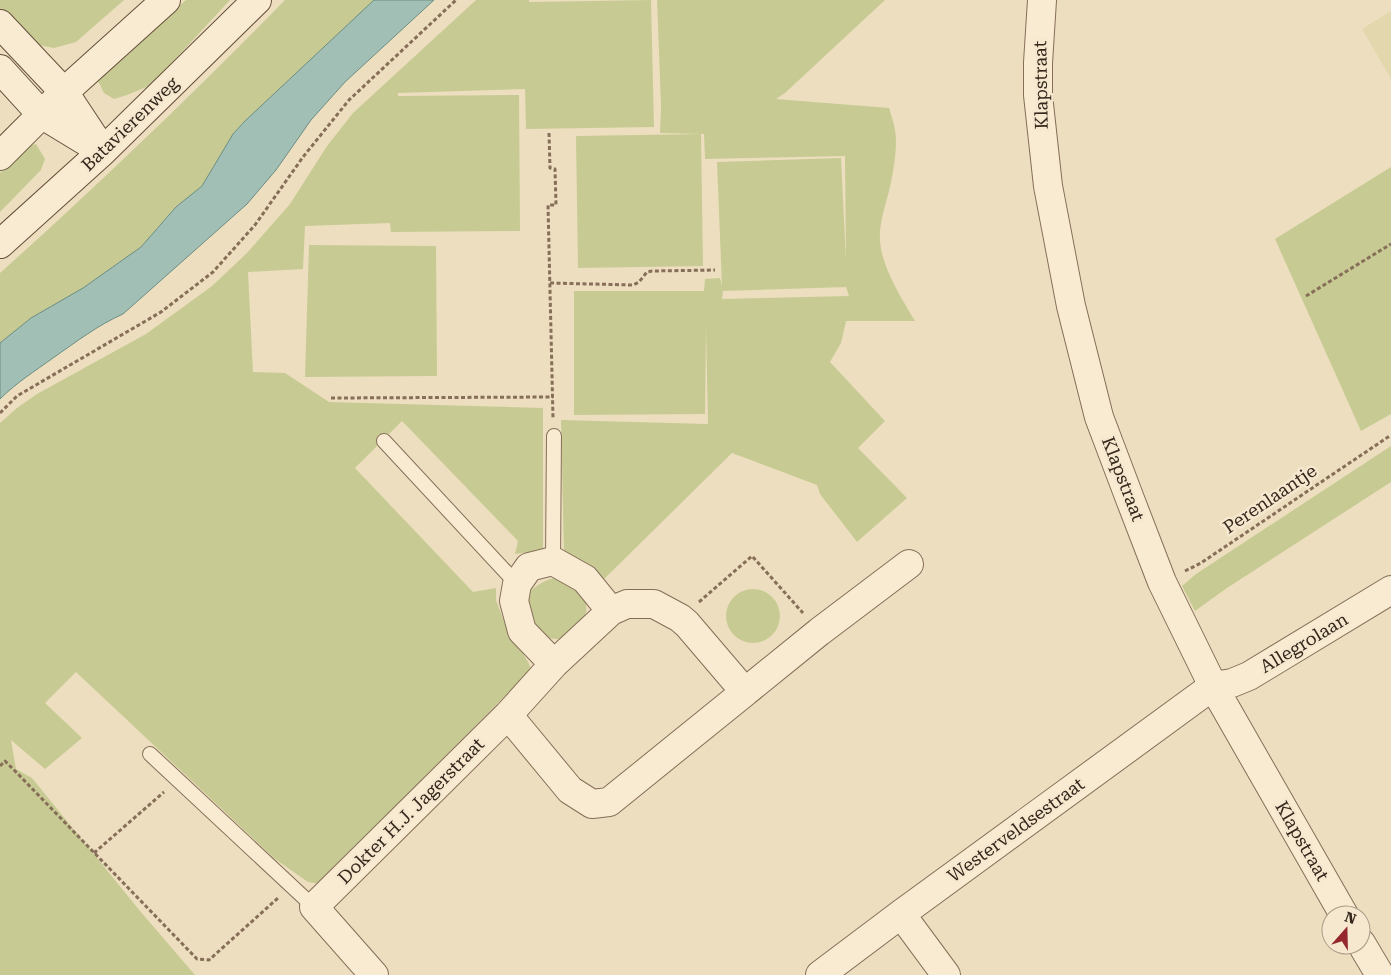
<svg xmlns="http://www.w3.org/2000/svg" width="1391" height="975" viewBox="0 0 1391 975" font-family="'Roboto Serif',serif">
  <style>
    .farmland { fill: #e3d8ad }
    .green { fill: #c7cb93; fill-rule: evenodd }
    .water { fill: #a2bfb5; stroke: #6a8d82 }
    .lines { fill: none; stroke-linecap: round; stroke-linejoin: round }
    .lane-casing { stroke: #866e58; stroke-width: 16 }
    .street-casing { stroke: #866e58; stroke-width: 30 }
    .secondary-casing { stroke: #674f3b; stroke-width: 30 }
    .path { stroke: #866e58; stroke-width: 3; stroke-dasharray: 4 2.5; stroke-linecap: butt }
    .lane { stroke: #f8ebd2; stroke-width: 14 }
    .street { stroke: #f8ebd2; stroke-width: 28 }
    .secondary { stroke: #f8ebd2; stroke-width: 28 }
    .labels { text-anchor: middle; stroke-width: 5; stroke-linejoin: round; paint-order: stroke }
    .street-label { font-size: 18px; fill: #35271c; stroke: #f5e8cf }
  </style>
  <rect width="100%" height="100%" fill="#eddebf"/>
  <path class="farmland" d="M1391,11v68l-29,-50z"/>
  <path class="green" d="M0,0h124l-48,42 -22,6 -16,-3 -38,-33z
    M186,0h44l-50,54 -31,32 -22,9 -13,4 -10,-6 -6,-12 44,-44z
    M285,0h89l-129,121 -12,13 -31,52 -26,21 -35,40 -58,41 -52,30 -31,25v-70c98,-88 193,-179 285,-273z
    M476,0h53v2l122,-2 3,127 -128,2 -1,-40 -127,4v3l121,-1 1,136 -129,1 -1,-9 -85,3 -2,43 -55,3 5,100 32,1 44,29 214,6v142l-28,4 3,-13 -116,-120 -47,47 118,124 23,-4v12l9,24 23,38 3,7 -2,4 -29,28 -168,173 -12,10 -12,-2 -33,-23 -199,-187 -31,31 37,35 -37,31 -34,-29 5,29 16,9 108,133 55,64h-195v-552l17,-15 20,-14 109,-60 66,-48 35,-33 43,-49 37,-58 26,-33z
    M657,0h228l-100,93 -9,6 113,9c2,7 5,15 6,22 3,16 -2,45 -6,61 -4,16 -10,32 -9,49 1,26 22,59 35,81h-69l-5,22 -11,19 55,59 -27,27 49,50 -50,44 -37,-48 -3,-9 -85,-32 -134,132 -34,-30 -3,-135 147,4 -2,-98 -1,88 -131,1v-124h130l1,-12 15,-1 2,8 -5,-124 124,-4 5,102 -1,-104 -140,3 -1,-25 -44,-1 1,-27zM846,287l3,9 -127,3 1,-8z
    M701,134l2,132 -125,2 -2,-132z
    M36,144l9,15 -4,11 -41,42v-39l26,-26z
    M1391,167v247l-30,17 -86,-192z
    M309,245l127,1 1,130 -132,1z
    M1391,446v36l-164,106 -32,23 -13,-25 14,-12z
    M554,578c6,1 13,1 18,5 13,8 20,28 9,39 -5,5 -11,14 -17,16 -8,2 -19,1 -26,-5 -3,-3 -4,-9 -6,-13 -2,-5 -5,-10 -6,-15 -2,-14 16,-24 28,-27z
    M726 616a27 27 0 1 1 54 0a27 27 0 1 1-54 0Z"/>
  <path class="water" d="M374,0h60l-89,82 -34,38 -35,50 -29,34 -124,110c-25,11 -47,28 -70,44 -18,13 -37,25 -53,41v-56l31,-25 52,-30 58,-41 35,-40 26,-21 31,-52 12,-13z"/>
  <g class="lines">
    <g class="lane-casing">
      <path id="lane" d="M384,441l133,143
        M553,561l1,-125
        M150,754l164,153"/>
    </g>
    <g class="street-casing">
      <path id="street" d="M1042,0l-4,63v32l10,91 23,120 28,111 31,82 32,83 51,104 131,229
        M554,664l-32,-33 -8,-30 3,-17 12,-17 24,-6 32,18 26,32
        M508,715l62,75 22,14 17,-2 136,-110
        M901,914l45,61
        M1361,943l19,32
        M374,975l-60,-68 194,-192 46,-51 57,-53 16,-7h27l26,14 7,6 58,68 74,-60 90,-68
        M820,975l81,-61 312,-228 19,-3 17,-7 142,-86"/>
    </g>
    <g class="secondary-casing">
      <path id="secondary" d="M0,24l64,68 39,59
        M0,69l41,45 56,34
        M0,156l64,-64 102,-92
        M0,244l103,-93 154,-151"/>
    </g>
    <path class="path" d="M549,133l1,35 5,1 1,36h-8l5,213
      M550,283l83,2 6,-3 8,-10 5,-1 63,-1
      M1306,296l85,-52
      M331,398l222,-1
      M0,413l17,-17 144,-84 52,-40 42,-47 48,-68 46,-57 107,-100
      M1185,571l16,-8 190,-128
      M699,602l53,-46 51,57
      M0,766l5,-5 12,12 180,186 12,1 69,-62
      M94,853l70,-61"/>
    <use href="#lane" class="lane"/>
    <use href="#street" class="street"/>
    <use href="#secondary" class="secondary"/>
  </g>
  <g class="labels">
    <g class="street-label">
      <text transform="translate(1041 85) rotate(-91)" y="6">Klapstraat</text>
      <text transform="translate(130 124) rotate(-44)" y="6">Batavierenweg</text>
      <text transform="translate(1123 479) rotate(69)" y="6">Klapstraat</text>
      <text transform="translate(1270 499) rotate(-34)" y="6">Perenlaantje</text>
      <text transform="translate(1304 643) rotate(-31)" y="6">Allegrolaan</text>
      <text transform="translate(411 811) rotate(-45)" y="6">Dokter H.J. Jagerstraat</text>
      <text transform="translate(1016 830) rotate(-36)" y="6">Westerveldsestraat</text>
      <text transform="translate(1302 841) rotate(60)" y="6">Klapstraat</text>
    </g>
  </g>
  <g transform="translate(1346 930) rotate(20)"><circle r="24" fill="#f5e8cf" stroke="#a89b87"/>
  <path d="M0-4L9 19L0 12L-9 19Z" fill="#94282d"/>
  <text y="-8" font-size="14" font-weight="bold" text-anchor="middle" fill="#35271c">N</text>
  </g>
</svg>
